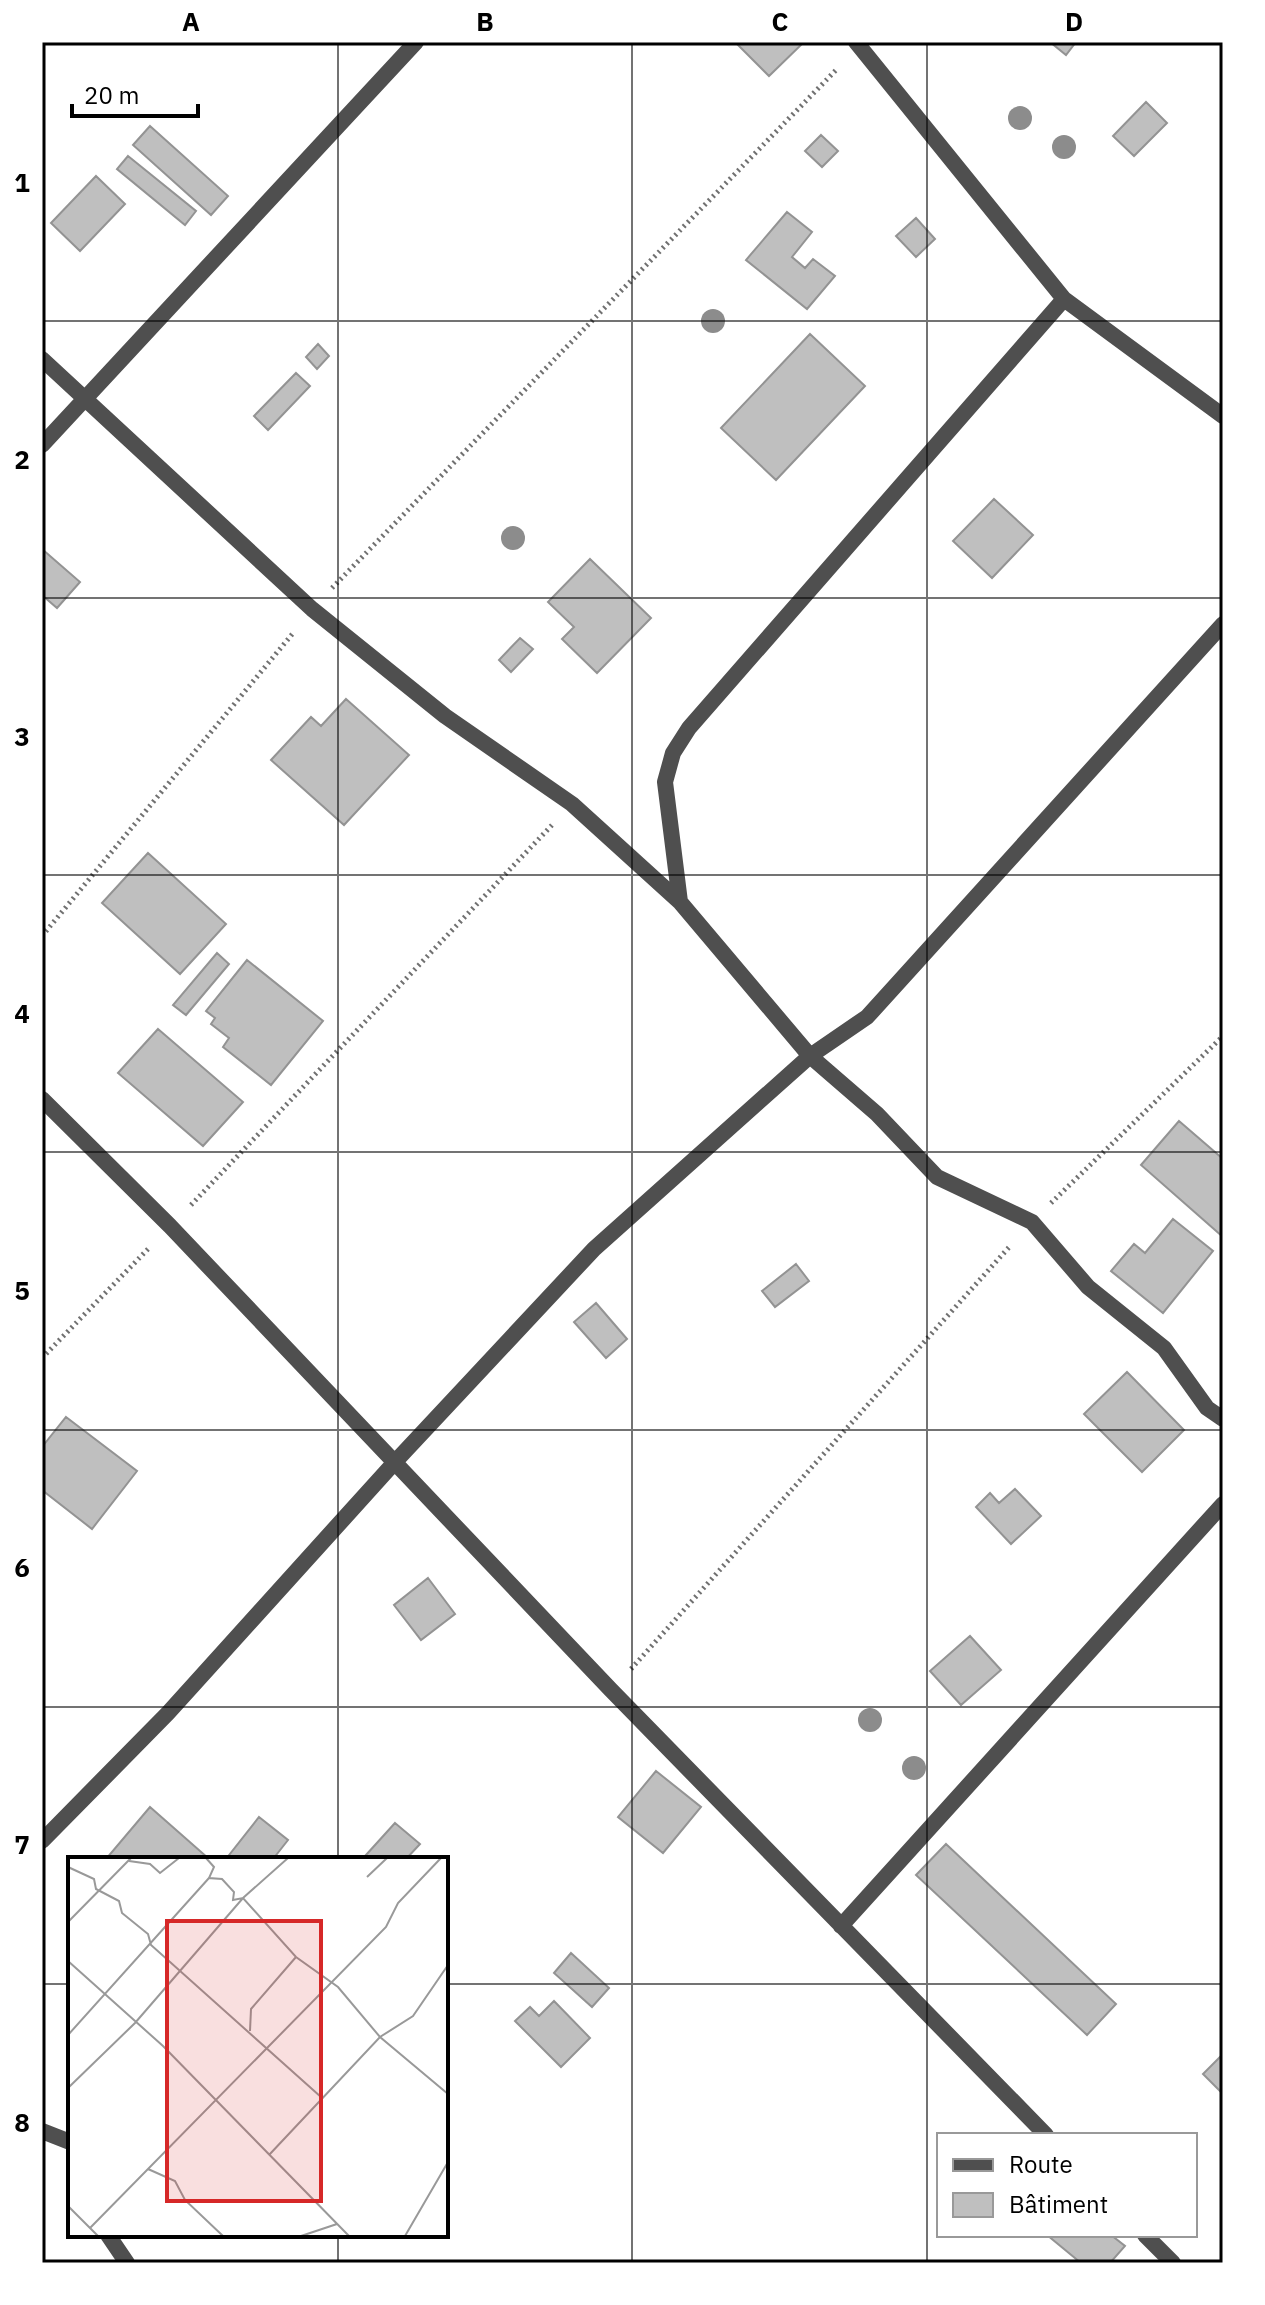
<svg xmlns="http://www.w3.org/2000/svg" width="1265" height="2305" viewBox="0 0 1265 2305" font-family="'IBM Plex Sans',sans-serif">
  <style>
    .building { fill: #bfbfbf; stroke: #939393; stroke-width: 2 }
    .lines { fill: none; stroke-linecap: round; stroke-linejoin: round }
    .path { stroke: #717171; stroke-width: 5; stroke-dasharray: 2 4; stroke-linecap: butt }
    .street { stroke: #4f4f4f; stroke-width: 16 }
    .tree { fill: #8c8c8c }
    .grid { fill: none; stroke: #000; stroke-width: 2; stroke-opacity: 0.55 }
    .inset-road { fill: none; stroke: #999; stroke-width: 2 }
    .view { fill: #d62828; fill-opacity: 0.15; stroke: #d62828; stroke-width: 4 }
    .inset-edge { fill: none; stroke: #000; stroke-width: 4 }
    .neatline { fill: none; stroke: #000; stroke-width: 3 }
    .grid-label { font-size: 26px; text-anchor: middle; font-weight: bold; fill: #000 }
  </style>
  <rect width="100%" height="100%" fill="#fff"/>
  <path class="building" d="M735,42h69l-35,34z
    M1050,42h26l-10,13z
    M1146,102l21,21 -33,33 -21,-20z
    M150,126l78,70 -17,19 -78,-70z
    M821,135l17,16 -16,16 -17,-16z
    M128,156l68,55 -11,14 -68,-56z
    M96,176l29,28 -45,47 -29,-28z
    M787,212l25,20 -20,25 13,11 8,-9 22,17 -28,33 -61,-49z
    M916,218l19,21 -19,18 -20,-21z
    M810,334l55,52 -89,94 -55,-52z
    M318,344l11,12 -12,13 -11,-12z
    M296,373l14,13 -42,44 -14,-14z
    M994,499l39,36 -41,43 -39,-37z
    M42,549l38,33 -23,26 -15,-13z
    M590,559l61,59 -54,55 -35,-34 12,-12 -26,-25z
    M520,638l13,11 -22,23 -12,-12z
    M346,699l63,56 -65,70 -73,-65 40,-43 10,9z
    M148,853l78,71 -46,50 -78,-71z
    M217,953l12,11 -43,51 -13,-10z
    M247,960l76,61 -52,64 -48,-38 6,-9 -18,-14 4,-6 -9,-7z
    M158,1029l85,73 -40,44 -85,-73z
    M1179,1121l44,38v78l-82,-72z
    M1173,1219l40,32 -50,62 -52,-42 23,-27 11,9z
    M796,1264l13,17 -34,26 -13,-16z
    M596,1303l31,36 -21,19 -32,-36z
    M1127,1372l57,58 -42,42 -58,-58z
    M66,1417l71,54 -45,58 -50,-39v-43z
    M1015,1489l26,27 -30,28 -35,-37 14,-14 9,10z
    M428,1578l27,36 -34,26 -27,-35z
    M970,1636l31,34 -40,35 -31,-34z
    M656,1771l45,36 -38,46 -45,-36z
    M150,1807l58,51 -1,1h-101z
    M259,1817l29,23 -15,19h-47z
    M395,1823l25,21 -14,15h-35l-5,-4z
    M946,1844l170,160 -29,31 -171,-160z
    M571,1953l38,35 -17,19 -38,-34z
    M554,2001l36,37 -29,29 -46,-46 15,-14 9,9z
    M1223,2054v40l-20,-20z
    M1047,2235h64l14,11 -15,17h-29z"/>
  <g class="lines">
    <path class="path" d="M332,588l506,-520
      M42,936l252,-304
      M1051,1203l172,-167
      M191,1205l362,-381
      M42,1358l108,-111
      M631,1669l380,-424"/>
    <path class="street" d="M856,42l208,257 159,117
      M42,359l270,250 133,107 127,88 108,98 130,154 67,58 60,63 95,45 56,65 76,61 43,60 16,11
      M42,445l374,-403
      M680,902l-15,-120 8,-29 16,-25 375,-429
      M42,1099l128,127 441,464 435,445
      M42,1841l126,-128 226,-250 200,-214 216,-193 57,-39 356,-393
      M841,1926l382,-422
      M42,2131l28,11
      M108,2235l19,28
      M1145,2235l28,28"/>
  </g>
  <g class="tree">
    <circle cx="1020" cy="118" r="12"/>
    <circle cx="1064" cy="147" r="12"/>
    <circle cx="713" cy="321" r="12"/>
    <circle cx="513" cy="538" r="12"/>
    <circle cx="870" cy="1720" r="12"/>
    <circle cx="914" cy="1768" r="12"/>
  </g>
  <path class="grid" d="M338,42v1817M632,42v2221M927,42v2221M42,321h1181M42,598h1181M42,875h1181M42,1152h1181M42,1430h1181M42,1707h1181M42,1984h28M446,1984h777M338,2235v28"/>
  <g transform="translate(68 1857)">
    <rect width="380" height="380" fill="#fff"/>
    <path class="inset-road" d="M138,1l8,9 -5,11 13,1 12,13 -1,8 10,-2 53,59 42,30 42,50 68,57M61,4l21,3 10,9 19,-15M0,10l26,12 2,10 23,12 3,12 26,21 3,11 170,152M299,20l20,-19M0,65l63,-64M0,104l95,85 186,190M182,174l1,-22 45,-52M0,178l141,-157M0,231l67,-65 108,-125 45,-40M201,298l111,-118 33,-21 35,-51M80,312l27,12 10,19 38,36M0,349l30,30M22,371l296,-301 12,-24 43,-45M233,379l36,-12M337,379l43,-74"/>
    <path class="view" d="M99,64h154v280h-154z"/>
    <rect width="380" height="380" class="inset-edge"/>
  </g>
  <rect width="1265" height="2305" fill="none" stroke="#ffffff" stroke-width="88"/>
  <rect x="937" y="2133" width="260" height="104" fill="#ffffff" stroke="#999999" stroke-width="2"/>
  <rect x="953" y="2159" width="40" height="12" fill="#4f4f4f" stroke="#999999" stroke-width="2"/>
  <text x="1009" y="2173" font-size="24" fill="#000000">Route</text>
  <rect x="953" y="2193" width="40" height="24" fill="#bfbfbf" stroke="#999999" stroke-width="2"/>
  <text x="1009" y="2213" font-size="24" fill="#000000">Bâtiment</text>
  <path d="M72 104v12h126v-12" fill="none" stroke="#000000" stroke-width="4"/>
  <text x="84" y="104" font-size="24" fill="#000000" stroke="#ffffff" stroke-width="6" paint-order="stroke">20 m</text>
  <rect x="44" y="44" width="1177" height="2217" class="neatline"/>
  <g class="grid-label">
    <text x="191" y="31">A</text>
    <text x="485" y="31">B</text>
    <text x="780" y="31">C</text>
    <text x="1074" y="31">D</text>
    <text x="22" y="192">1</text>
    <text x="22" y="469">2</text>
    <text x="22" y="746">3</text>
    <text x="22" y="1023">4</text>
    <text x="22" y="1300">5</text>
    <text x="22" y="1577">6</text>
    <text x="22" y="1854">7</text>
    <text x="22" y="2132">8</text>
  </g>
</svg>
